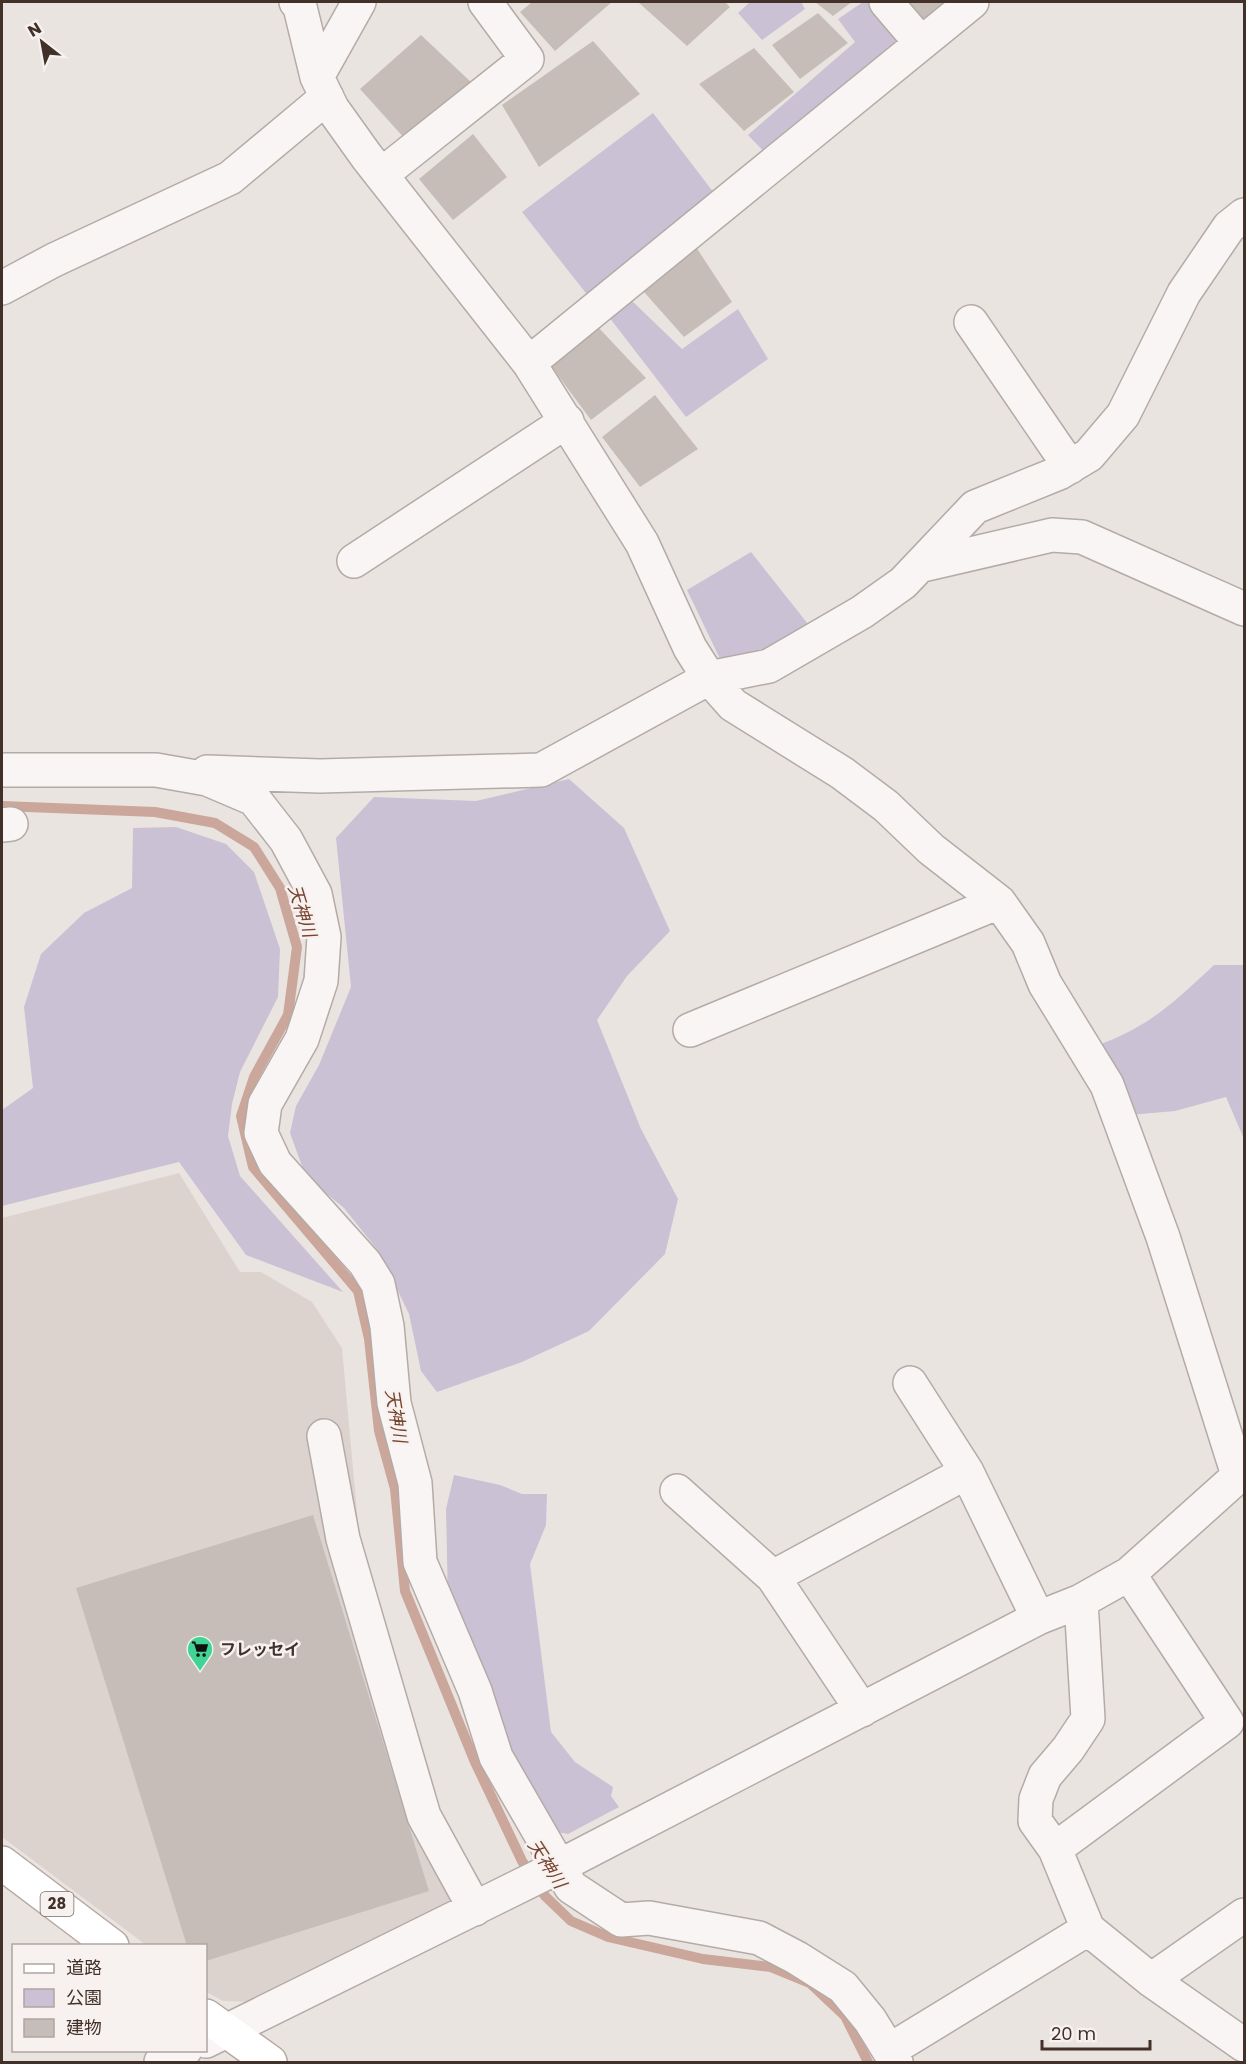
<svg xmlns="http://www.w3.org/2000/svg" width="1246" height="2064" viewBox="0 0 1246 2064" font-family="Poppins,'Noto Sans JP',sans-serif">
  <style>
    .built { fill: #dcd3cf }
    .green { fill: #cac1d4 }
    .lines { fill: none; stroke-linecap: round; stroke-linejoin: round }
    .stream { stroke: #cba69a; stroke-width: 10 }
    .building { fill: #c7bdb8 }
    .minor-casing { stroke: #b4aba6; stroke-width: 36 }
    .major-casing { stroke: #b6a79f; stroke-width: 36 }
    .minor { stroke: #f8f5f4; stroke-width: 33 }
    .major { stroke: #fff; stroke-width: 33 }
    .labels { text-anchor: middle; stroke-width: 5; stroke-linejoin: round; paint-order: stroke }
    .shield { fill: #f7f2f0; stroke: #786b64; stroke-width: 1.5 }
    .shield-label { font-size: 15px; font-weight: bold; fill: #423128 }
    .poi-label { font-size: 16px; font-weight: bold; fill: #423128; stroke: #f7f2f0; text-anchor: start }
    .water-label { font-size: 18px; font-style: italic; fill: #784430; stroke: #f7f2f0 }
  </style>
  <rect width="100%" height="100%" fill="#eae4e1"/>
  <path class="built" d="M179,1173l61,99h21l51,30 30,46 17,186 81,276 42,75 -49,35 -177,82 -33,-1 -17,-9v-46l-60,-1 -144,-108v-619z"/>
  <path class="green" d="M750,2h51l4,7 -43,31 -24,-27z
    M863,2h10l39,41 -141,116 -23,-24 107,-93 -17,-23z
    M653,113l64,84 -128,100 -67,-85z
    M630,299l52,50 56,-40 30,50 -82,58 -77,-100z
    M751,552l57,72 -38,31 -49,6 -34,-71z
    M569,779l55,49 46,103 -43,45 -30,44 44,109 37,70 -13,55 -76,77 -67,31 -85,30 -16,-21 -12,-57 -30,-62 -35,-44 -38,-31 -16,-44 6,-27 23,-41 32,-78 -15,-149 38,-41 102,4z
    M176,827l50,17 28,28 26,77 -2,48 -38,75 -8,32 -4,32 12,40 103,116 -97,-37 -67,-93 -177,44v-96l31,-22 -9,-81 17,-53 43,-41 48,-25 1,-60z
    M1214,965h30v174l-18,-42 -51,14 -68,6 -23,-67c61,-20 84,-42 130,-85z
    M454,1475l46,10 22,9h25l-1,31 -16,39 21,168 24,30 38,25 -2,9 8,11 -51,27 -12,-2 -51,-81 -57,-149 -2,-93z"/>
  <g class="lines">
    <path class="stream" d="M2,806l153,6 60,11 39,24 26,41 17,59 -9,68 -34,62 -13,39 12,51 105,124 11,48 10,92 16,58 10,102 70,171 47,99 23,35 26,25 37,16 95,22 68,8 39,16 35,33 23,46"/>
  </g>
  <path class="building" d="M532,2h80l-57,49 -35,-39z
    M638,2h87l5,5 -43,39z
    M815,2h37l-19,14z
    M901,2h46l-28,22z
    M818,13l30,30 -48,36 -28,-34z
    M421,35l51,48 -66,57 -46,-51z
    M593,41l47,53 -101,73 -37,-62z
    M754,48l40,44 -50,39 -45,-47z
    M473,134l34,43 -54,43 -34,-41z
    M696,247l36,55 -48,35 -40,-45z
    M598,327l48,51 -55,42 -40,-54z
    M655,395l43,54 -58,38 -38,-50z
    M313,1515l116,376 -223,70v-15h-19l-111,-358z"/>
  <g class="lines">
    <g class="minor-casing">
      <path id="minor" d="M296,2l4,5 17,70 15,31 35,49 162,206 113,180 48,105 19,30 24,27 109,68 44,33 45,43 68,53 29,41 17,41 62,101 56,152 75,238
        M886,2l35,41
        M317,77l42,-75
        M381,175l146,-116 -42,-57
        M2,288l52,-28 176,-82 97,-81
        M971,322l99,145
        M529,363l443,-361
        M354,561l213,-140
        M923,565l129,-30 30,2 162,72
        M2,770h154l51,9 47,20 32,41 29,54 9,43 -3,44 -19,58 -37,65 -4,29 14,30 90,100 13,21 9,42 7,77 21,80 5,79 55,129 21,66 75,130 50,33 28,-2 110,20 38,20 46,29 27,33 26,42
        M207,772l113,4 221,-6 168,-92 60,-12 93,-54 41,-29 72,-76 84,-34 30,-18 34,-40 61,-122 45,-66 15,-12
        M2,825l9,-1
        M690,1030l309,-128
        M910,1383l57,89 71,146
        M324,1436l19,103 81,277 51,93
        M677,1491l96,86 89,133
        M773,1577l194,-105
        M1081,1601l7,118 -20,30 -23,27 -9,23 -1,22 20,28 33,80 63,51 93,65
        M1055,1849l172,-127 -98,-148
        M1151,1980l93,-65
        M206,2041l346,-171 486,-252 43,-17 48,-27 115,-103
        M890,2050l198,-121
        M161,2062l24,-12"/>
    </g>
    <g class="major-casing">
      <path id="major" d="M2,1863l110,83
        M206,2016l64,46"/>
    </g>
    <use href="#minor" class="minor"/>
    <use href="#major" class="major"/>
  </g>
  <defs>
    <g id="supermarket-pin" transform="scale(1.35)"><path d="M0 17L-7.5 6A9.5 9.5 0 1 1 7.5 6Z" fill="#41d494" stroke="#f7f2f0"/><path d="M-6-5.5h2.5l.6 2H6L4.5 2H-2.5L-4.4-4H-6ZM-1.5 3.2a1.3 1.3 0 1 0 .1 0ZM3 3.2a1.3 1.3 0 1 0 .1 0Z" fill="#111"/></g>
  </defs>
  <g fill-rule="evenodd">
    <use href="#supermarket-pin" x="200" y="1649"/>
  </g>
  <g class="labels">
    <rect class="shield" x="40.5" y="1892" width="33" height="24" rx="4.5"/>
    <g class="shield-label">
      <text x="57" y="1909">28</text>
    </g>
    <g class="poi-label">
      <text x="220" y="1655">フレッセイ</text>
    </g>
    <g class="water-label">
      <text transform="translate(302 911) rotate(73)" y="6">天神川</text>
      <text transform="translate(396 1416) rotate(81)" y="6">天神川</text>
      <text transform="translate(547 1864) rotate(57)" y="6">天神川</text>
    </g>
  </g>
  <rect width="1246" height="2064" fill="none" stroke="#423128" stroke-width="6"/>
  <rect x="12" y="1944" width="195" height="108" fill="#f7f2f0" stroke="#afa5a0" stroke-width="1.5"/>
  <rect x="24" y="1964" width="30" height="9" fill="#ffffff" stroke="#afa5a0" stroke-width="1.5"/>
  <text x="66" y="1974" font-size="18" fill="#423128">道路</text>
  <rect x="24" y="1989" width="30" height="18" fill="#cac1d4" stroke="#afa5a0" stroke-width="1.5"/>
  <text x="66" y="2004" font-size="18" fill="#423128">公園</text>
  <rect x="24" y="2019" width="30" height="18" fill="#c7bdb8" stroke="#afa5a0" stroke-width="1.5"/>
  <text x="66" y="2034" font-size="18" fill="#423128">建物</text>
  <g transform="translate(42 42) rotate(329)" stroke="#f7f2f0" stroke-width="4.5" paint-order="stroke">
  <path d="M0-4.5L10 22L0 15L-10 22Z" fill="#423128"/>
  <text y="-9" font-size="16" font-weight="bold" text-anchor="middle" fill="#423128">N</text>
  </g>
  <path d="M1042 2040v9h108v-9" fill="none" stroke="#423128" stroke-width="3"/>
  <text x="1051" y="2040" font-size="18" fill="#423128" stroke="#f7f2f0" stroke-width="4.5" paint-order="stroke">20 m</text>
</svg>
